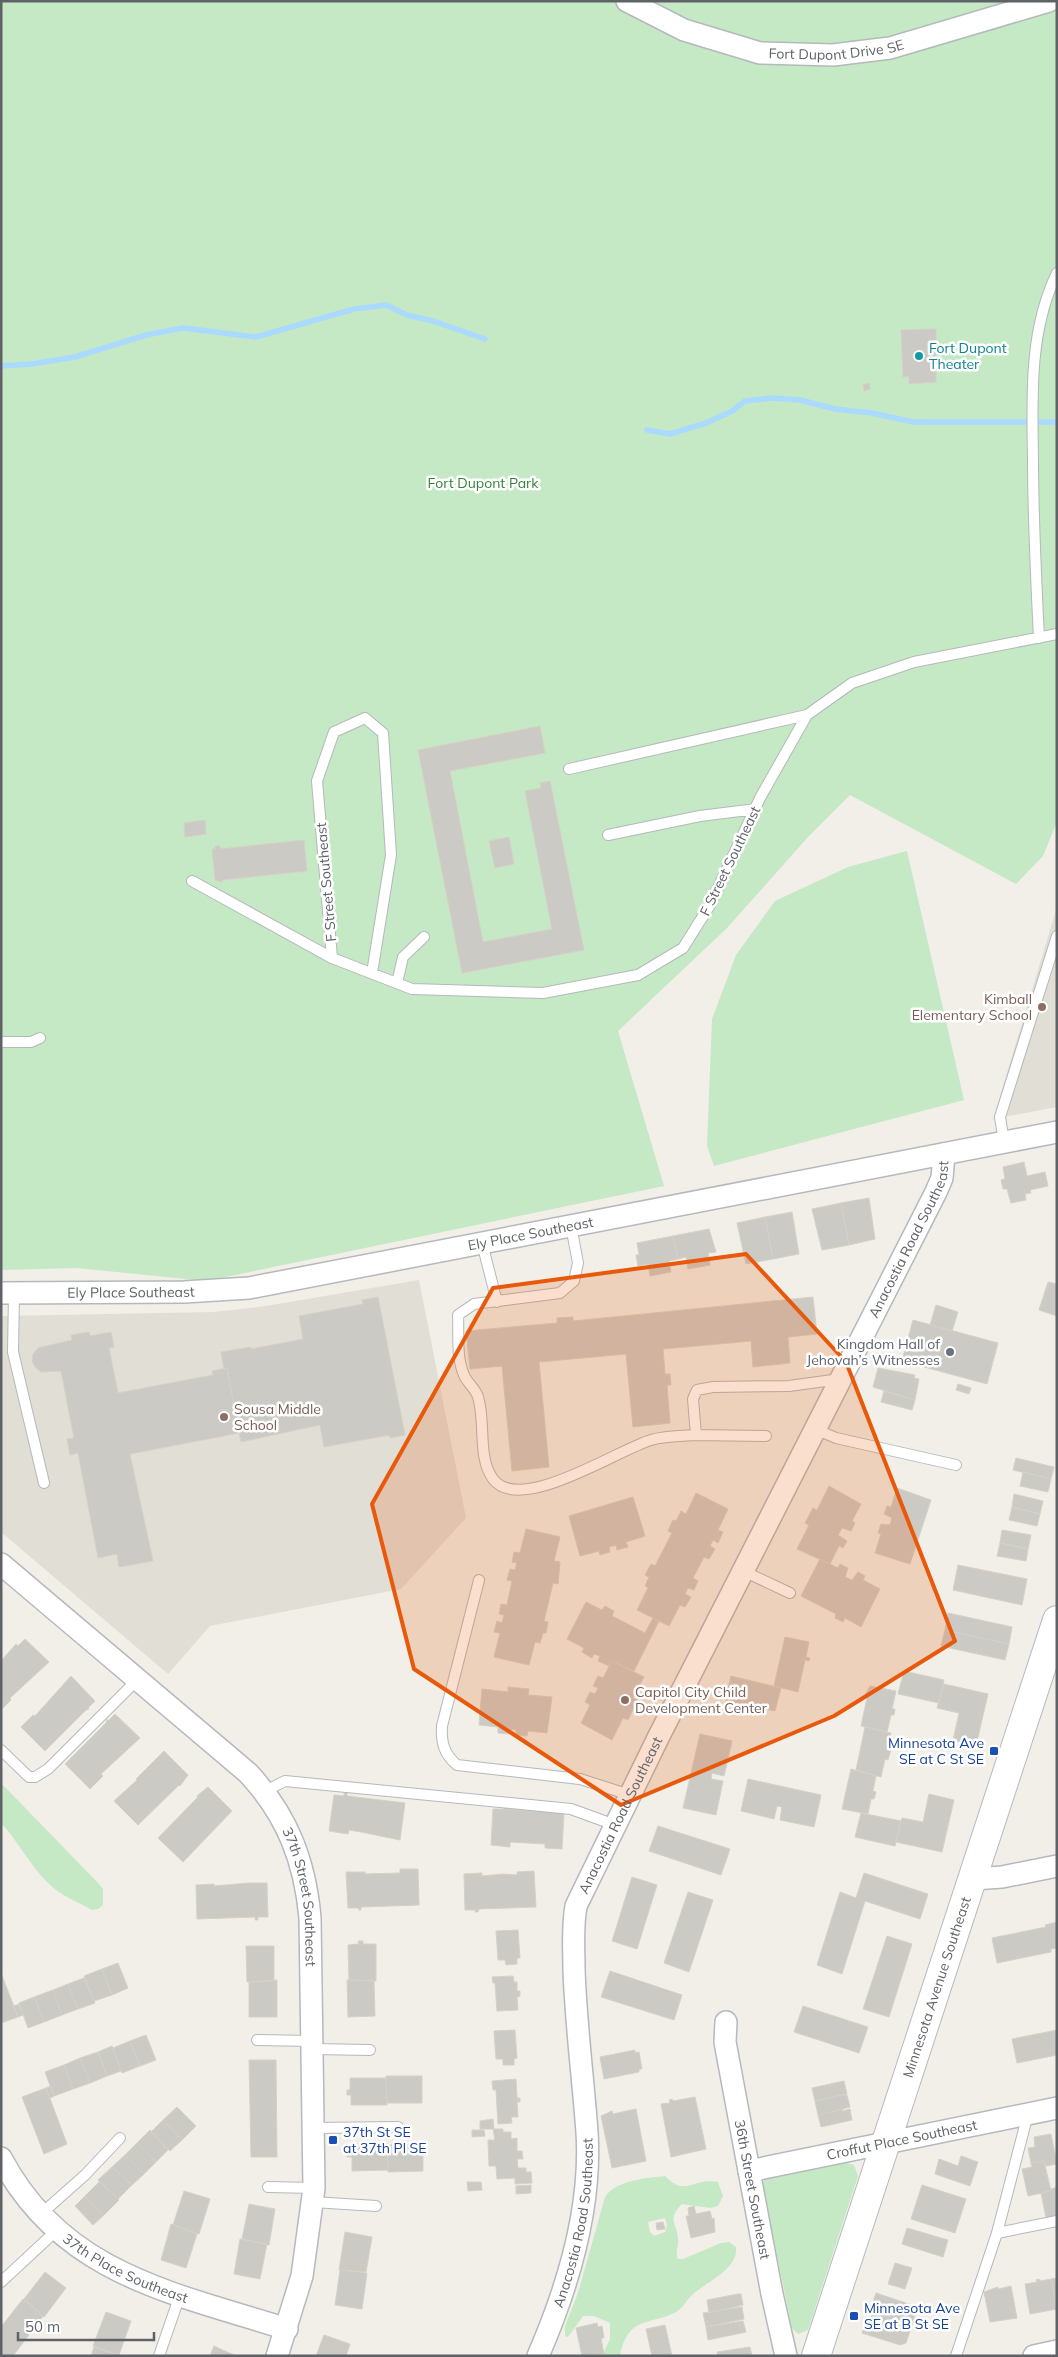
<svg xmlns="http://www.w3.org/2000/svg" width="1058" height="2357" viewBox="0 0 1058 2357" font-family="Mulish,sans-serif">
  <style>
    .education { fill: #e1ded6 }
    .green { fill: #c5e8c5; fill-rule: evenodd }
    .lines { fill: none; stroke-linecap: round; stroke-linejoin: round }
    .stream { stroke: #aadaff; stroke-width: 5.5 }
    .building { fill: #cccac5; stroke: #d6d1c6 }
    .lane-casing { stroke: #b5b8bc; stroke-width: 12 }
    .street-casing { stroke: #b5b8bc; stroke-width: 24 }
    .secondary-casing { stroke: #b6babf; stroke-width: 30 }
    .lane { stroke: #fff; stroke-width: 10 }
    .street { stroke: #fff; stroke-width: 21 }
    .secondary { stroke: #fff; stroke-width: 28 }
    .marked { fill: #e8590c; fill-opacity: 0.2; stroke: #e8590c; stroke-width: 4; stroke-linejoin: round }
    .culture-dot { fill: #0f9aa8; stroke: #fff; stroke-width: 2 }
    .education-dot { fill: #8d6e63; stroke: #fff; stroke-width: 2 }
    .worship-dot { fill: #6b7280; stroke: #fff; stroke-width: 2 }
    .transit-dot { fill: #1a4fb4; stroke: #fff; stroke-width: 2 }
    .labels { text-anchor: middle; stroke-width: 5; stroke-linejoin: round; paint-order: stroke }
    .street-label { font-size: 14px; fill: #5f6368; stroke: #fff }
    .culture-label { font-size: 14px; fill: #0d838f; stroke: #fff; text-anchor: start }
    .park-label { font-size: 14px; fill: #348238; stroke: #fff }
    .education-label { font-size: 14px; fill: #785e54; stroke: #fff; text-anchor: start }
    .worship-label { font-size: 14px; fill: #5b616d; stroke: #fff; text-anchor: end }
    .transit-label { font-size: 14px; fill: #164399; stroke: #fff; text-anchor: start }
  </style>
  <rect width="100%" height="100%" fill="#f1efe8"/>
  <path class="education" d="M1057,907v200l-64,12z
    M419,1280l47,238 -65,71 -191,37 -42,48 -167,-142v-216l213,-4 52,-6z"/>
  <path class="green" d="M1,1h1056v821l-14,34 -27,28 -166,-89 -42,42 -81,91 -109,103 46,155 -458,95 -129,-13 -76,2z
    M907,851l57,249 -250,66 -7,-20 5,-127 24,-64 39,-54 73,-34z
    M1,1783l97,100 5,6v16l-5,4 -6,1c-14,-8 -32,-15 -43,-26 -19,-18 -30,-42 -48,-61z
    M843,2162l11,3 4,11 -50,154 -10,4 -6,-6 -30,-145 4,-5z
    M665,2176c21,22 27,1 53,6l5,14 -5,10 -8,2 -28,-4c-17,17 -3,20 -4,38 0,6 -3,11 0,17h5l38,-16 8,-1 7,5c3,22 -30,35 -44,48 -5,5 -10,14 -16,17 -27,14 -47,3 -56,43l-18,1 8,-17v-16l-16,-7h-11l-15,21 -3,-1v-10l13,-33 27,-96c11,-17 42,-19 60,-21zM665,2218l2,7 -2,7 -11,4 -4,-4 -2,-10z"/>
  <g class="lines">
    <path class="stream" d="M1,366l31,-2 43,-7 71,-22 37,-7 73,9 98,-28 32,-4 21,10 26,6 52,18
      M647,430l23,4 36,-11 26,-12 13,-10 27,-3 28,2 35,9 37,4 41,9h144"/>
  </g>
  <path class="building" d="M936,329v53l-27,2v-8l-6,1 -2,-47z
    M869,383l1,6 -6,2 -1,-6z
    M540,726l5,27 -95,18 33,171 69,-13 -27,-138 16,-3 -1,-5 10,-2 34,169 -122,23 -44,-223z
    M205,820l1,14 -21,3 -1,-14z
    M509,837l5,27 -19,4 -6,-27z
    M304,840l3,31 -85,9v2l-7,-2 -3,-31h3v-3h5v3z
    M1024,1162l3,14 18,-4 3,14 -18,4 1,3 -6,1 1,6 -15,3 -4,-14h-4l-2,-9 4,-1 -2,-12z
    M869,1198l6,41 -26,6 -8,-42z
    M841,1203l8,42 -27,5 -10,-41z
    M792,1212l7,42 -26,5 -8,-42z
    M765,1217l8,42 -27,5 -9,-41z
    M709,1229l7,23 -8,1 2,12 -22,4 -2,-12 -8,2 -5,-23z
    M673,1236l5,23 -9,2 2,11 -21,4 -2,-12 -10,2 -2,-11h3l-2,-12z
    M1048,1282l9,2v32l-18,-6z
    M378,1297l27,138 -15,3 -1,-3 -65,12 -4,-22 -79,17 -14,-74 -3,1 -3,-17 30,-5v2l52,-10 -4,-23 64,-12 -1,-4z
    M813,1297l4,37 -29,3 2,26 -37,4 -2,-26 -88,8 2,25h5l1,11h-4l3,38 -37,4 -7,-73 -87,8 10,105 -37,4 -10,-105 -32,3 -4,-38 91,-8v-5l16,-1v4z
    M936,1305l22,7 -6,19 -22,-6z
    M913,1320l85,23 -11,41 -85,-23z
    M89,1332l1,4 21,-4 3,15 -5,1 9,45 95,-18 -1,-4 15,-3 12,65 -109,21 23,107 -34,6 -2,-13 -19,4 -20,-105 -8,2 -3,-16 7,-1 -13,-67 -20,1 -6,-5 -3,-6 1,-7 5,-6 34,-8 -1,-5z
    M878,1368l37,7 -1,3 5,1 -4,21 -42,-13z
    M958,1384l13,4 -2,6 -13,-4z
    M884,1391l31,9 -3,10 -31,-8z
    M1016,1458l38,9 -3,12 -38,-9z
    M1023,1472l28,7 -3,13 -28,-6z
    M829,1486l32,18 -9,17 3,2 -4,8 -9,-3 -4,7 9,6 -4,7 -4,-2 -9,18 -33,-15 12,-24 -4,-2 8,-15 4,2z
    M897,1488l34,12 -21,64 -35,-11 6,-19 -3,-1 3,-9 9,1 2,-7 -8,-4 3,-8 4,1z
    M696,1493l32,16 -10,21 5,2 -5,11 -5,-3 -3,6 5,3 -6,10 -5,-2 -11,21 5,3 -4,9 -6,-2 -3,6 6,3 -6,10 -5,-2 -11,21 -32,-16 11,-22 -3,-2 4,-9 -4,-2 6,-11 4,2 17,-33 -4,-2 5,-11 3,1 5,-10 5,3z
    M1014,1494l29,7 -3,13 -28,-7z
    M633,1497l12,39 -19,6 2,5 -11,3 -1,-5 -7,2 1,5 -10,3 -1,-4 -19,5 -11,-40z
    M1012,1507l28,7 -3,12 -28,-6z
    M526,1529l34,8 -6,24 6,1 -2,22 -5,-1 -9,38 4,1 -2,11h-3l-3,10 -5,-1 -6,23 -35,-8 6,-24 -6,-1 3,-11 5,2 2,-8 -5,-1 2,-10 6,1 5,-24 -5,-1 3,-11 5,1 2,-7 -5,-1 2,-10 6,1z
    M1002,1530l29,5 -3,14 -28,-6z
    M1000,1543l28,6 -2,12 -29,-5z
    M820,1559l18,9 2,-4 8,4 -3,9 7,3 6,-8 7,4 -2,4 17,9 -19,38 -16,-9 -2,4 -8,-4 1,-4 -35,-18z
    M958,1565l69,14 -5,26 -69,-15z
    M586,1602l16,8 3,-4 9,5 -2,5 33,17 8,-15 6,3 -25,50 -22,-10 -3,5 -11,-5 2,-5 -6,-2 -2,4 -10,-6 2,-4 -17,-9z
    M948,1613l64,14 -3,17 -64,-14z
    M945,1630l64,14 -4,16 -64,-14z
    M785,1637l24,5 -3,15 4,1 -1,3 -4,-1 -7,32 -24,-6z
    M25,1639l24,23 -39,36 1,2 -10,10v-49l15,-17 2,2z
    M612,1661l32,16 -11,21 5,2 -10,20 -5,-2 -11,22 -31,-17 9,-18 -5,-3 5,-10 5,2 3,-6 -5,-2 5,-10 5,2z
    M904,1671l40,9 -5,23 -41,-9z
    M71,1676l24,25 -7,7 1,1 -3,1 -41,41 -24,-24 12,-12 2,1z
    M731,1676l50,12 -6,23 -50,-11z
    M944,1684l44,10 -12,52 -23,-6 6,-27 -22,-5z
    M870,1686l26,5 -4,18h3l-1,6h-3l-4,17 -26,-6 6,-28 -3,-1z
    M508,1687l21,2 -1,6 24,2 -5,36 -19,-2 -1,5 -11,-1v-5l-7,-1v5l-11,-1v-6l-19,-2 3,-36 26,3z
    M115,1714l25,24 -39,36 2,2 -13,13 -25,-25 41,-41 1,-4 1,2z
    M865,1727l26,6 -4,16 4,1 -3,10 -3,-1 -4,18 -25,-7z
    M700,1734l32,7 -8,35 -12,-3 -1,6 12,2 -7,34 -33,-7z
    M164,1751l24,24 -8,11 -1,-1 -41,40 -24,-24 23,-21 -1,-1z
    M851,1769l25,7 -3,15 3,1 -2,7h-3l-3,15 -26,-5z
    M748,1779l73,16 -7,32 -34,-7 2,-13 -5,-1 -3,13 -33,-8z
    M208,1787l24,24 -49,51 -25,-24 40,-41 -1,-1z
    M344,1793h3v3l58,7 -5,37 -39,-8 -12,-2 -1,4 -19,-3 5,-36 10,1z
    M929,1794l25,6 -12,52 -46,-10 6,-24 21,4z
    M504,1806h3v3l57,4 -2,36 -17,-1v-4l-35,-2v5l-19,-2 2,-36h11z
    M861,1813l40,8 -6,25 -40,-9z
    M658,1826l72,23 -9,26 -72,-24z
    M400,1869h18l1,36 -58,2v3h-2l-1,-2h-10l-2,-36h19v2l35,-1z
    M534,1871l2,36 -57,2 -1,3h-3v-2h-10l-1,-36 18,-1v3l21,-2 14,1v-3z
    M864,1873l64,21 -8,25 -55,-18 -23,73 -25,-9 23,-73 16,6z
    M632,1877l25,8 -20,64 -25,-8z
    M249,1883h18l1,34h-10v3h-3v-3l-58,2 -1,-34 18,-1v2z
    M688,1892l25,8 -24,72 -25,-9z
    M1057,1922v26l-6,1v3l-54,11 -5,-25 54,-11 -1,-2z
    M518,1930l2,28h-3v6l-11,1 -1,-5h-7l-2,-29z
    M887,1936l25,8 -23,73 -26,-8z
    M358,1941h5v3h13v37l-27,-1 -1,-35 11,-1z
    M246,1946h28v35l-27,1z
    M118,1963l10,25 -16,7 -10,-26z
    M102,1969l10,26 -18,6 -10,-25z
    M610,1971l72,24 -8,25 -73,-23z
    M1,1973l17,44 -17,6z
    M513,1976l1,6h3v9h3v5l-3,1 1,13 -21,1 -2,-28h-2l-1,-6z
    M84,1978l11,25 -17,6 -10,-25z
    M277,1980v37h-28v-35z
    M347,1980l27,1 1,35 -27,1z
    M68,1984l10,25 -16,6 -9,-25z
    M53,1990l9,25 -18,7 -10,-25z
    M34,1997l10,25 -16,6 -9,-25z
    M19,2004l4,11 -5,2 -4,-11z
    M803,2006l65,21 -9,26 -65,-21z
    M515,2030l2,28 -3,1v6h-11v-6h-7l-2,-28z
    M1057,2030v25l-40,8 -5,-24z
    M146,2035l10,25 -16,6 -10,-25z
    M130,2041l10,25 -18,7 -9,-25z
    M112,2046l9,25 -14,5 -9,-24z
    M635,2050v3l4,-1 3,17h-3v3l-35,7 -4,-22z
    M98,2052l9,24 -17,7 -10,-25z
    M80,2058l10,25 -17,6 -9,-24z
    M249,2060h27l1,97h-26z
    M64,2065l9,24 -19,7 -9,-24z
    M386,2076h36v27h-35z
    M350,2078h36l1,27h-36v-10h-4v-5h3z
    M516,2079l1,19h3v4h-3l1,15h-7l1,6 -14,1 -2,-34h-3l-1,-9z
    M844,2081l3,13 -32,7 -3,-13z
    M51,2086l3,10 -4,2 -4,-10z
    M46,2088l21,56 -23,10 -22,-57z
    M841,2095h6l3,12 -32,8 -3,-14z
    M695,2097l11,52 -35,8 -10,-53 9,-1 -1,-3 3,-1 1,2z
    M177,2107l19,19 -14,14 -19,-20z
    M636,2109l10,52 -34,7 -11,-52 11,-5 1,3z
    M843,2109v2l7,-2 2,11 -31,7 -3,-12z
    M493,2119l1,10h-14v-8z
    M163,2120l19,20 -12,11 -19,-19z
    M493,2129h10v3h8v7l6,-1v13h5l1,8h-6l1,9h8v4h5l1,11 -17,1v-6l-18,1 -1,-13h-7l-1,-26h7z
    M150,2130l18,20 -12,12 -19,-19z
    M472,2130h12l1,6 -13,1z
    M1051,2134l6,30 -11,2 -2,-5 -13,2 -3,-15 7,-1 -1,-10z
    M137,2143l19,19 -12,12 -19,-19z
    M387,2143l1,27 -36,1v-14h-5v-3h4v-10z
    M423,2144v27l-35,1 -1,-27z
    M125,2155l19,19 -12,11 -20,-18z
    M961,2156l17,6 -8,24 -35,-12 4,-15 19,7z
    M1044,2161l7,30 -23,5 -6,-27 10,-2 -1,-4z
    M112,2167l20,18 -14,14 -20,-19z
    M100,2181l19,19 -16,16 -18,-20z
    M467,2182h14l1,8 -14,1z
    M531,2185v8l-15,1v-8z
    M922,2185l44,14 -11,34 -44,-14z
    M1057,2187v29l-11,2 -5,-25z
    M184,2191l26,8 -11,35 -26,-9z
    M85,2196l18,20 -10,9 -18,-19z
    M249,2204l26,5 -6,36 -27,-6z
    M694,2206l2,8 14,-3 2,8 2,-1 1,14 -24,6 -5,-22h3l-1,-8z
    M663,2222l2,7 -8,1 -1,-7z
    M171,2224l26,10 -11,34 -25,-8z
    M907,2228l41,12 -5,17 -41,-13z
    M345,2232l27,5 -6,35 -27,-2z
    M240,2239l27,5 -7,35 -26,-5z
    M895,2263l17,5 -7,21 -17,-5z
    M340,2270l27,3 -5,36 -27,-4z
    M45,2272l21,16 -22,29 -20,-18z
    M1057,2278v30l-6,-29z
    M1039,2279l1,2 11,-2 6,30 -27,5 -5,-30 12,-2 -1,-2z
    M1011,2286l6,32 -27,4 -6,-30 14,-5v2z
    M876,2293l42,14 -12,36 -6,2 -38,-12 4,-11 3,2 6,-21 -2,-1z
    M738,2294h3l2,11 -34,8 -2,-13z
    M23,2299l20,17 -30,40h-12v-29z
    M742,2307l2,12 -38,8 -3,-14z
    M106,2312l25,9 -12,34 -26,-9z
    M743,2321l3,11 -38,8 -2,-13z
    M597,2323l1,4 4,-1 2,12h-3l3,16 -22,2 -6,-28z
    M665,2325l7,31h-20l-6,-27z
    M324,2335l26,9 -4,12h-30z
    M214,2346l22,10h-26z
    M94,2347l26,9h-29z
    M750,2347l2,9h-34l-1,-4z"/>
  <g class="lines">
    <g class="lane-casing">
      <path id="lane" d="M1039,638c-3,-60 -6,-119 -6,-179 -1,-62 -4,-129 24,-186
        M569,769l238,-54
        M608,835l92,-19 56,-7
        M192,881l140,77
        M372,973l19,-118 -8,-122 -18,-15 -31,14 -17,49 15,177 80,31 131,4 95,-18 45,-27 27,-43 50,-107 47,-83 45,-32 62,-21 143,-28
        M397,983l6,-26 21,-20
        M1,1042h30l9,-4
        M1004,1142l-4,-25 57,-181
        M571,1226l7,37 -4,18 -14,12 -86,11 -16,11c1,19 -2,42 6,60 3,8 12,14 14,22 8,25 -1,60 15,82 27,36 124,-29 158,-39 14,-4 31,-4 45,-5l-3,-36 4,-9 16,-3 76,-1 51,-7
        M482,1243l15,59
        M14,1293l-1,59 31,131
        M815,1429l21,9 120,27
        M696,1435l70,1
        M743,1571l47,22
        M479,1580l-37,146c-1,17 2,28 15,39l123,14 50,16
        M1,1750l28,27h6l13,-8 90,-90
        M265,1791l20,-10 286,28 44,16
        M257,2040l55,1
        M313,2049l57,1
        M314,2128l84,-1
        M268,2187l46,1
        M313,2202l63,4
        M41,2214l44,-39 35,-37
        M997,2233l60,-12
        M1,2282l56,-52
        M159,2356l21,-61
        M956,2356l41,-123 31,-119"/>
    </g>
    <g class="street-casing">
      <g id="street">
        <path id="s1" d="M627,1l57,29 76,23 73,2 57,-7 159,-47"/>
        <path id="s2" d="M1,1293l183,-1 65,-4 808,-156"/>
        <path id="s3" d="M1,1564l247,209c39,42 57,88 62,145l4,270 -12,88 -25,80"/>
        <path d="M973,1879l29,-2 55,-11"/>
        <path id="s4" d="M726,2022l-1,20 47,252 14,62"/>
        <path id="s5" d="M1,2158c61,116 172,135 286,171"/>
        <path id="s6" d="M749,2171l308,-63"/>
        <path id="s7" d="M538,2356c30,-69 54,-147 49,-224 -4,-54 -11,-107 -13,-162 0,-21 -2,-42 2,-64l82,-168 278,-546 6,-14 2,-24"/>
        <path d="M1034,2356l23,-5"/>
      </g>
    </g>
    <g class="secondary-casing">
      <g id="secondary">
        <path id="s8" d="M816,2356l241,-736"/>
      </g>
    </g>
    <use href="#lane" class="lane"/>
    <use href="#street" class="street"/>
    <use href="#secondary" class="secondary"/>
  </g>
  <path class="marked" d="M746,1254l100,108 109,279 -121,75 -213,89 -207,-136 -42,-165 121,-216z"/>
  <circle class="culture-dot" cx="919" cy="356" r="5"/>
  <g class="education-dot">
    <circle cx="1042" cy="1007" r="5"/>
    <circle cx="224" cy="1417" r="5"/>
    <circle cx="625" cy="1700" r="5"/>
  </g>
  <circle class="worship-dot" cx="950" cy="1352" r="5"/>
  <g class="transit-dot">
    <rect x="989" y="1746" width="10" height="10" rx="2.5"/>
    <rect x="328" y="2135" width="10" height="10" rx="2.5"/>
    <rect x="849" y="2311" width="10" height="10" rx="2.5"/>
  </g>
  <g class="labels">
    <g class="street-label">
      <text dy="5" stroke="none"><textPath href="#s1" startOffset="220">Fort Dupont Drive SE</textPath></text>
      <text transform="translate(730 861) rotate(-64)" y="5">F Street Southeast</text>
      <text transform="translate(326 882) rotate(-95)" y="5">F Street Southeast</text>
      <text dy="5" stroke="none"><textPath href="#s2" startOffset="535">Ely Place Southeast</textPath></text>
      <text dy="5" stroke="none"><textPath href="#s7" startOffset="1204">Anacostia Road Southeast</textPath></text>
      <text dy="5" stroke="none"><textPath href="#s2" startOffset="130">Ely Place Southeast</textPath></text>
      <text dy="5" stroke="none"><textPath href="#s7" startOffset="559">Anacostia Road Southeast</textPath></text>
      <text dy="5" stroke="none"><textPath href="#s3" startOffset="462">37th Street Southeast</textPath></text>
      <text dy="5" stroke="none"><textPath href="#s8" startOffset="388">Minnesota Avenue Southeast</textPath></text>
      <text dy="5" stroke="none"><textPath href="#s6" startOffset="156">Croffut Place Southeast</textPath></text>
      <text dy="5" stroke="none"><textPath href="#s4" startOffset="170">36th Street Southeast</textPath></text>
      <text dy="5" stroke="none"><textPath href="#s7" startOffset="139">Anacostia Road Southeast</textPath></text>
      <text dy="5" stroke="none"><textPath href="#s5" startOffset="171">37th Place Southeast</textPath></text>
    </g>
    <g class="culture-label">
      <text x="929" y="353">Fort Dupont<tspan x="929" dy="16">Theater</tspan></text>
    </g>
    <g class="park-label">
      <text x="483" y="488">Fort Dupont Park</text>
    </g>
    <g class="education-label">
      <text x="1032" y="1004" text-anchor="end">Kimball<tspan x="1032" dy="16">Elementary School</tspan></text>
      <text x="234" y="1414">Sousa Middle<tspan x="234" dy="16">School</tspan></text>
      <text x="635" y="1697">Capitol City Child<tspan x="635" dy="16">Development Center</tspan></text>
    </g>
    <g class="worship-label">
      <text x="940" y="1349">Kingdom Hall of<tspan x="940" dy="16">Jehovah’s Witnesses</tspan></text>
    </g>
    <g class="transit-label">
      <text x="984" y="1748" text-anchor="end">Minnesota Ave<tspan x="984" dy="16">SE at C St SE</tspan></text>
      <text x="343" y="2137">37th St SE<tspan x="343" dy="16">at 37th Pl SE</tspan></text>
      <text x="864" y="2313">Minnesota Ave<tspan x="864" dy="16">SE at B St SE</tspan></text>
    </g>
  </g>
  <rect width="1058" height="2357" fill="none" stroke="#5f6368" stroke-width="5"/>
  <path d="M18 2332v8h136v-8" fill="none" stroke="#5f6368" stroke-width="2.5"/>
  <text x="25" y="2332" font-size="15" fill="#5f6368" stroke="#ffffff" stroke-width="4" paint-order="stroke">50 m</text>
</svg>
